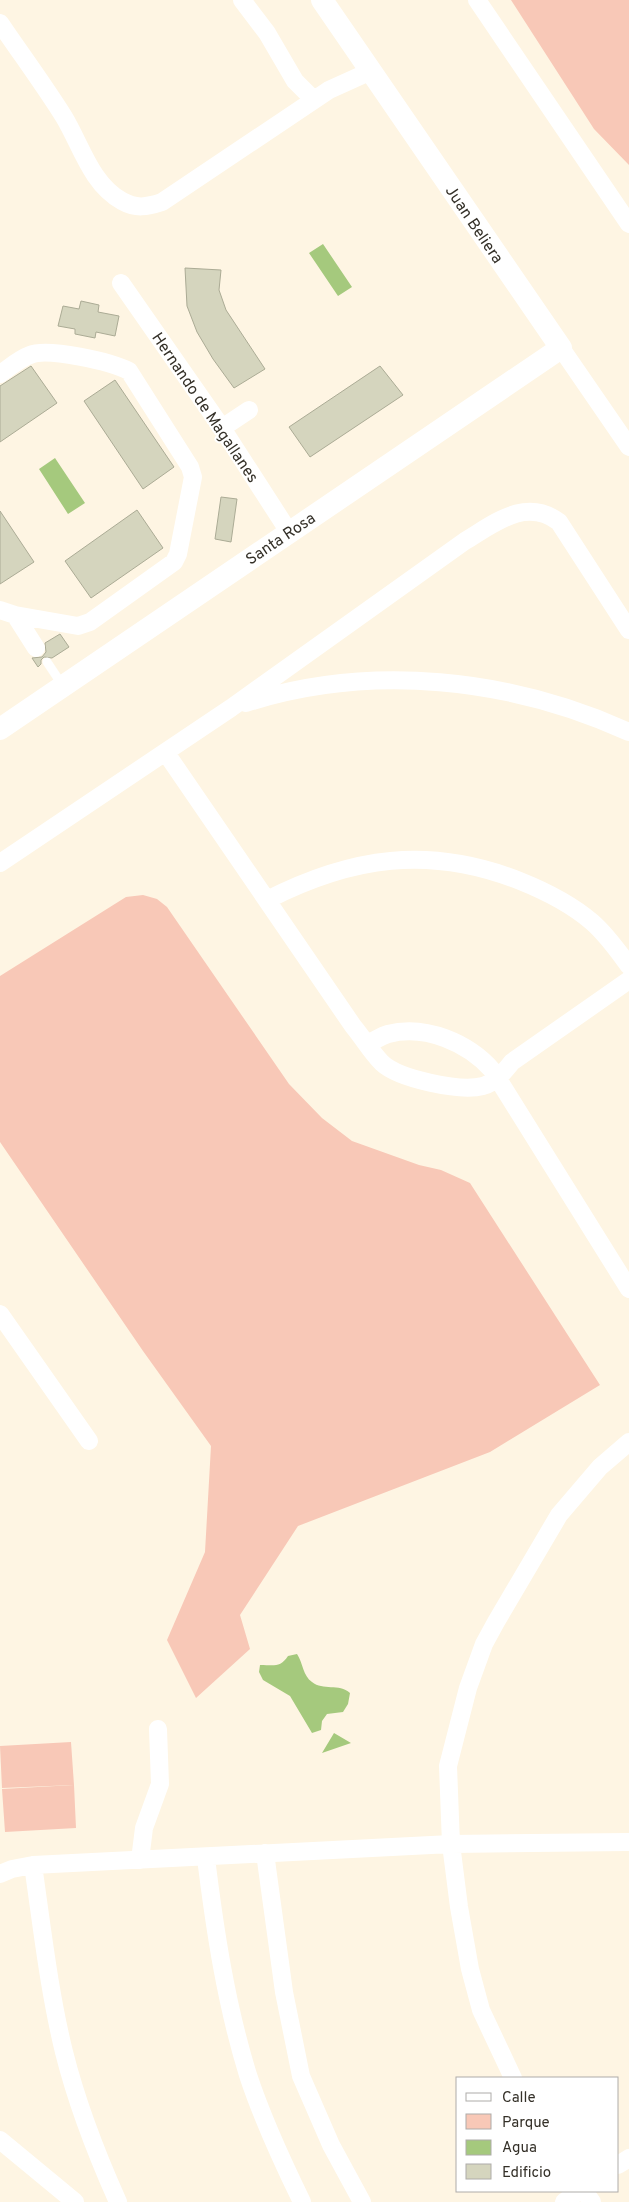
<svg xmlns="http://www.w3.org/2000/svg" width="629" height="2202" viewBox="0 0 629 2202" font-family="Overpass,sans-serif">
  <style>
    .green { fill: #f8c8b7 }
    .water { fill: #a5c97d }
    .building { fill: #d5d5be; stroke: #abab95 }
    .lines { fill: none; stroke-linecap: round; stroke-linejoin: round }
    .service { stroke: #fff; stroke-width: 9 }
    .minor { stroke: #fff; stroke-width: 18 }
    .tertiary { stroke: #fff; stroke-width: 22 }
    .labels { text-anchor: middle; stroke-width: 4; stroke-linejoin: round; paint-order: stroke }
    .street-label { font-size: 16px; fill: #343028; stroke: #fff }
  </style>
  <rect width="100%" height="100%" fill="#fef5e3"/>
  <path class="green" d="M511,0h118v165l-35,-36z
    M143,895l14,4 10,8 122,177 33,34 30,23 67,24 22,5 29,13 130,202 -110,67 -192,74 -58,89 10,34 -54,49 -29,-58 38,-88 6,-106 -68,-95 -143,-209v-166l126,-79z
    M71,1742l3,43 -72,3 -2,-42z
    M74,1785l2,43 -71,4 -3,-43z"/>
  <path class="water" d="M323,244l29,43 -14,9 -29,-43z
    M55,458l30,45 -17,11 -29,-45z
    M297,1654c6,9 6,22 15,28 11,9 27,1 38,11l-2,11 -5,8 -16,2 -5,7 -1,9 -9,3 -22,-37 -27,-16 -4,-8 1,-7c14,0 20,3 28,-9z
    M334,1733l17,10 -29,10z"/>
  <path class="building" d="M185,268l36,2 -2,20 7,20 39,59 -31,19 -21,-29 -16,-27 -10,-26z
    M81,301l18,4 -1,7 21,4 -4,20 -19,-4 -1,6 -20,-4v-5l-17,-3 5,-20 16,3z
    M31,366l26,37 -57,39v-56z
    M380,366l23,29 -93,62 -21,-30z
    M115,380l59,87 -31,22 -59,-88z
    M221,497l16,2 -6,43 -16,-3z
    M137,510l26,38 -72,50 -26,-37z
    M0,511l34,51 -34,22z
    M60,634l9,13 -17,11 -8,-1 -3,3v4l-3,3 -6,-9 10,-1 4,-5 -1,-9z"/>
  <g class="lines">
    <path class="service" d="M47,662l16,24"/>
    <path class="minor" d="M242,0l25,33 28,48 19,19
      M477,0l152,224
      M0,23c21,31 44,62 64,94 17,28 27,67 58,84 14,8 25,6 40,1l167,-112 42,-19
      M121,283l101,145 67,104
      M561,348l68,99
      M0,374c9,-6 19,-15 30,-19 17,-8 82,7 99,16l61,96 3,10 -15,77 -4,8 -84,60 -12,4 -63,-11
      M222,428l27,-18
      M0,610l15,5 21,33
      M246,703c125,-40 264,-25 383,29
      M166,753l187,273c10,12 18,26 29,37 17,16 78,29 101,23 13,-4 21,-14 29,-24l117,-82
      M0,863l231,-155 234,-167c30,-18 61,-44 94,-19l70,108
      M267,900c84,-43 162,-55 253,-19 25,10 51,23 72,41 15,13 26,29 37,44
      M367,1044c7,-3 14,-8 21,-10 37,-10 81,9 105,37l136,218
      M0,1314l89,127
      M265,1853l19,139 17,84 30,69 31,57
      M206,1858c9,73 20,146 42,217 14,43 34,86 54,127
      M140,1860l4,-32 16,-44 -2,-55
      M33,1865c9,62 16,126 31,187 13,52 32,101 54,150
      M0,1874l12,-5 21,-4 418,-21 178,-2
      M513,2078l-32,-68 -11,-41 -11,-62 -8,-63 -3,-78 20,-78 16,-44 12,-22 63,-107 41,-48 29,-25
      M0,2140l75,62
      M618,2165l11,-7
      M584,2191l8,11
      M564,2202l15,-11"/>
    <path class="tertiary" d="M0,729l561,-381 -239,-348"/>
  </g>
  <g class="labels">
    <g class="street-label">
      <text transform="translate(475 224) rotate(56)" y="6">Juan Beliera</text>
      <text transform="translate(206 407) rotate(56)" y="6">Hernando de Magallanes</text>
      <text transform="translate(280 538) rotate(-34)" y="6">Santa Rosa</text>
    </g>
  </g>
  <rect x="456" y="2077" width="162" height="115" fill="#ffffff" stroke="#aeaca9"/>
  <rect x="466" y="2093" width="25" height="8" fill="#ffffff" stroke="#aeaca9"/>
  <text x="502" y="2102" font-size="15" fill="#343028">Calle</text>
  <rect x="466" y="2114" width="25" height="15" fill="#f8c8b7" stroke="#aeaca9"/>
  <text x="502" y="2127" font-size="15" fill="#343028">Parque</text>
  <rect x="466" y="2140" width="25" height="15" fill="#a5c97d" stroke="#aeaca9"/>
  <text x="502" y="2152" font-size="15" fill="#343028">Agua</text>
  <rect x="466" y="2164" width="25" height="15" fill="#d5d5be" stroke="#aeaca9"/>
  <text x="502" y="2177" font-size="15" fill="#343028">Edificio</text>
</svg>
